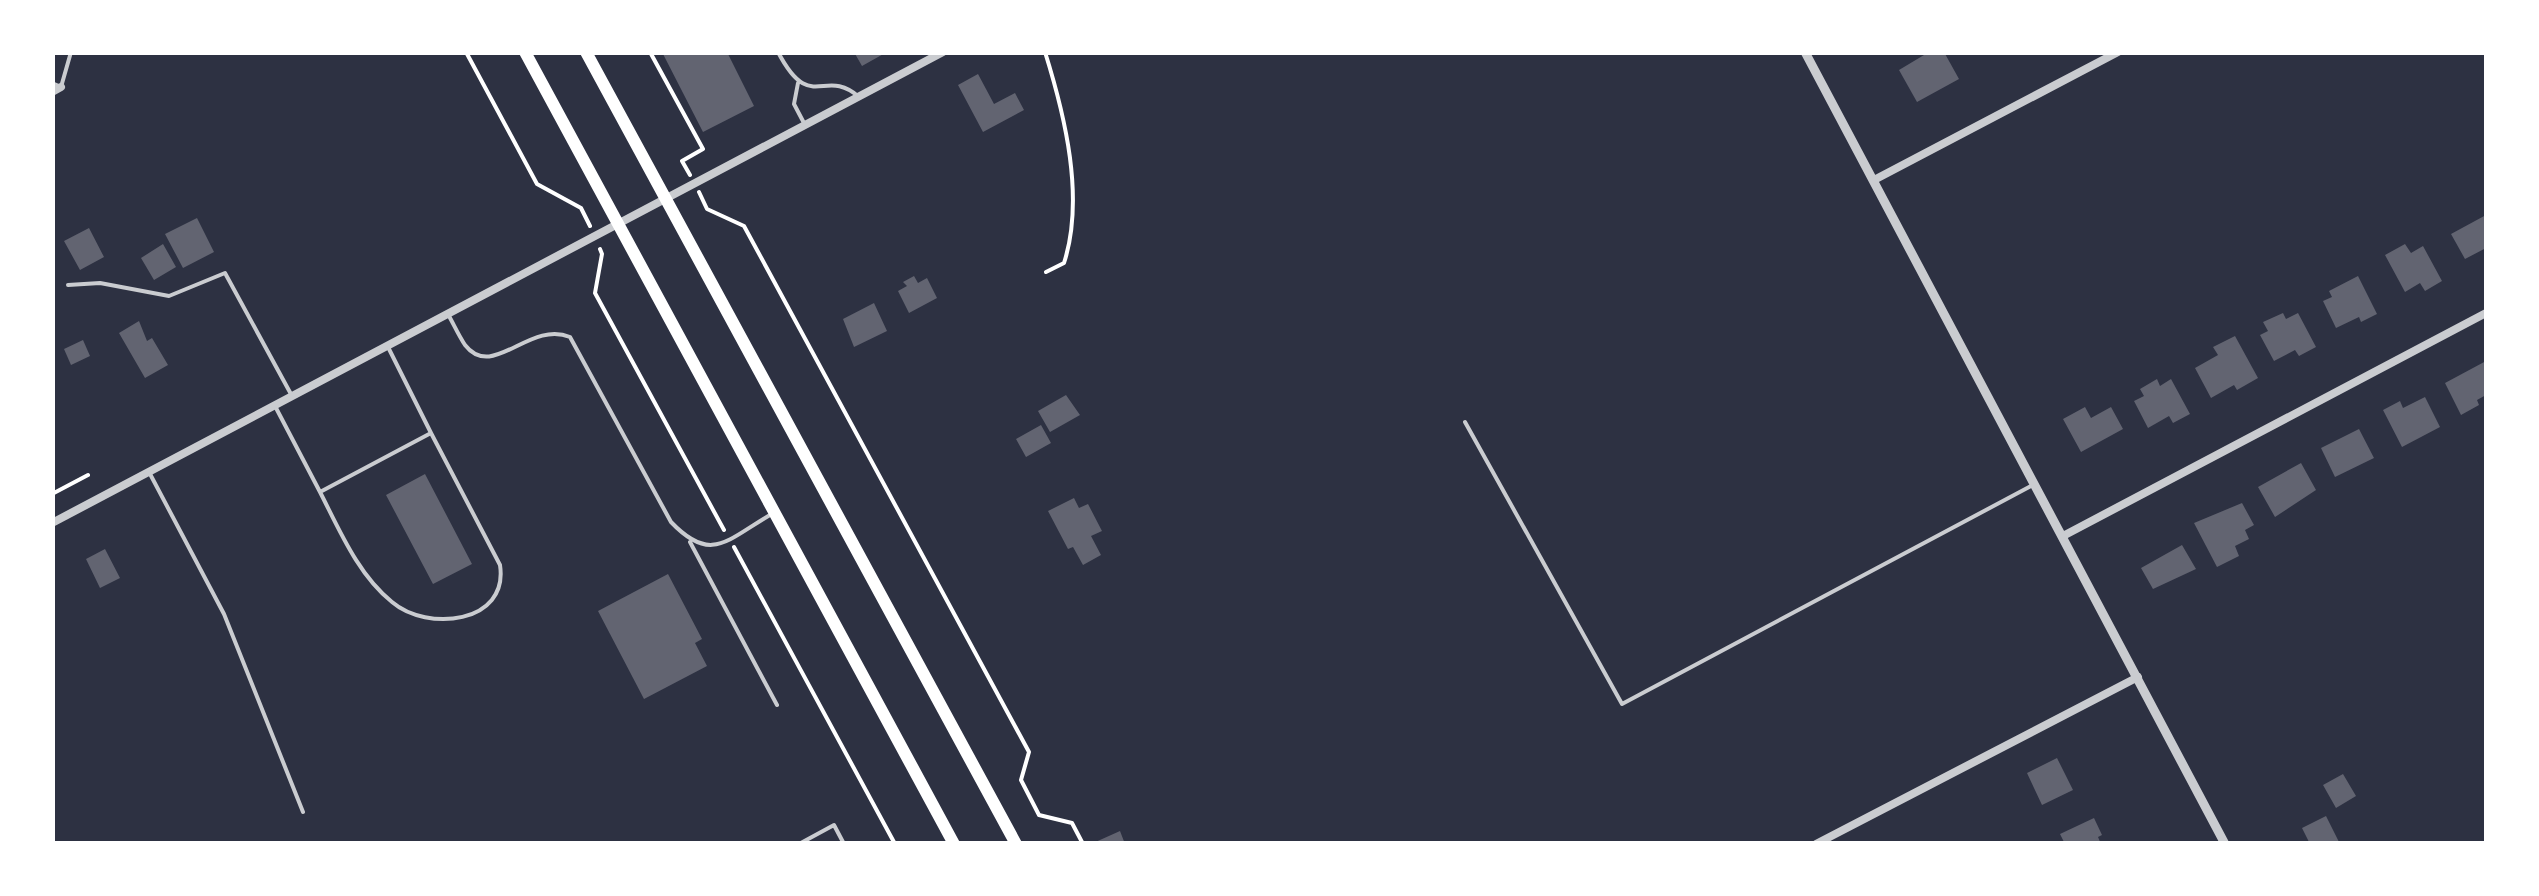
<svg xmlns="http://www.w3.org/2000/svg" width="2539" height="896" viewBox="0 0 2539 896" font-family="'DejaVu Sans',sans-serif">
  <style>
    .building { fill: #626471 }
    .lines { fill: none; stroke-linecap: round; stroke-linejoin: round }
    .path { stroke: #fff; stroke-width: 4 }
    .service { stroke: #caccd0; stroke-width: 4 }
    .minor { stroke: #caccd0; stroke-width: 8 }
    .tertiary { stroke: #caccd0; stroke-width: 9 }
    .trunk { stroke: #fff; stroke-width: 12 }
  </style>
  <rect width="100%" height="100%" fill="#2d3142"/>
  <path class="building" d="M662,52h65l27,54 -51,26z
    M854,52h33l-25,14z
    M1929,52h15l15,27 -42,23 -18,-32z
    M978,74l16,30 21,-11 9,17 -41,22 -25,-47z
    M2486,215v33l-21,11 -14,-25z
    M197,218l17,34 -31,16 -18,-34z
    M89,228l15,29 -24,13 -16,-29z
    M163,244l13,23 -22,13 -13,-22z
    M2405,244l6,9 12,-7 19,35 -17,10 -5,-8 -15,9 -20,-37z
    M914,276l4,7 9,-5 10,20 -28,15 -11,-22 9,-5 -4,-4z
    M2358,276l19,38 -16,8 -2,-5 -23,11 -13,-27 9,-4 -3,-6z
    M874,303l13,28 -33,16 -11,-28z
    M2283,313l3,6 12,-6 18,34 -17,9 -4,-6 -21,11 -14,-26 8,-4 -5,-9z
    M139,321l8,20 5,-3 16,27 -23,13 -26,-45z
    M2235,336l23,42 -21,12 -3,-5 -23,13 -16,-30 23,-13 -5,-8z
    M83,340l7,16 -19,9 -7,-16z
    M2486,361v34l-9,5 2,5 -18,10 -16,-32z
    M2157,379l3,7 11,-7 19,35 -17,9 -4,-7 -21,12 -14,-27 10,-5 -4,-7z
    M1066,395l14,20 -30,17 -12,-21z
    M2425,397l15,30 -38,20 -19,-37 17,-9 3,7z
    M2085,407l6,11 20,-11 12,22 -42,23 -18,-33z
    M1041,425l10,18 -25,14 -10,-18z
    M2359,429l15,29 -39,19 -14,-29z
    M2301,463l15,27 -41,27 -17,-30z
    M425,474l47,90 -39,20 -47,-89z
    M1074,498l5,10 9,-4 14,27 -11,5 10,19 -18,10 -10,-18 -5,2 -20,-38z
    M2242,503l12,22 -9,5 4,9 -14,7 4,10 -22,11 -23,-44z
    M2182,545l14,24 -43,20 -12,-21z
    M105,549l15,29 -20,10 -14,-29z
    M668,574l34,65 -7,4 12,23 -63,33 -46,-88z
    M2057,758l16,32 -31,15 -15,-32z
    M2343,774l13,22 -20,12 -13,-23z
    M2326,816l14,28h-30l-8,-16z
    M2094,818l8,17 -4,2 3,7h-36l-5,-10z
    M1120,831l5,13h-34z"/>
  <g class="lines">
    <path class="path" d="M466,52l71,132 44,24 9,18
      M650,52l53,97 -21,12 8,14
      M1045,52c20,64 40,146 19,211l-18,9
      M699,192l8,17 37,17 285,526 -8,28 18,35 33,8 11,21
      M600,249l2,5 -7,39 129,237
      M52,494l36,-19
      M734,547l161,297"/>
    <path class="service" d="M778,52c33,63 46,14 81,45
      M52,83l9,4 10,-35
      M798,83l-4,21 11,21
      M68,285l32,-2 69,13 56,-23 67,123
      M449,316c5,9 10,20 16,29 28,36 64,-25 105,-8l101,185c40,42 56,18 99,-7
      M275,406l45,86 111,-59 -44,-88
      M1465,422l157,282 409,-218
      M149,472l75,142 79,198
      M320,492c19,37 38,83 72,110 35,30 117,22 108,-37l-69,-132
      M690,542l87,163
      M799,844l35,-19 10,19"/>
    <path class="minor" d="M52,92l9,-5
      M1874,180l244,-128
      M52,523l891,-471
      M2063,536l423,-223
      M1816,844l322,-167"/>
    <path class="tertiary" d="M1805,52l420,792"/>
    <path class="trunk" d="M525,52l429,792
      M586,52l430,792"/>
  </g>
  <rect width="2539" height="896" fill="none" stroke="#ffffff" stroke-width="110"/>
</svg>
